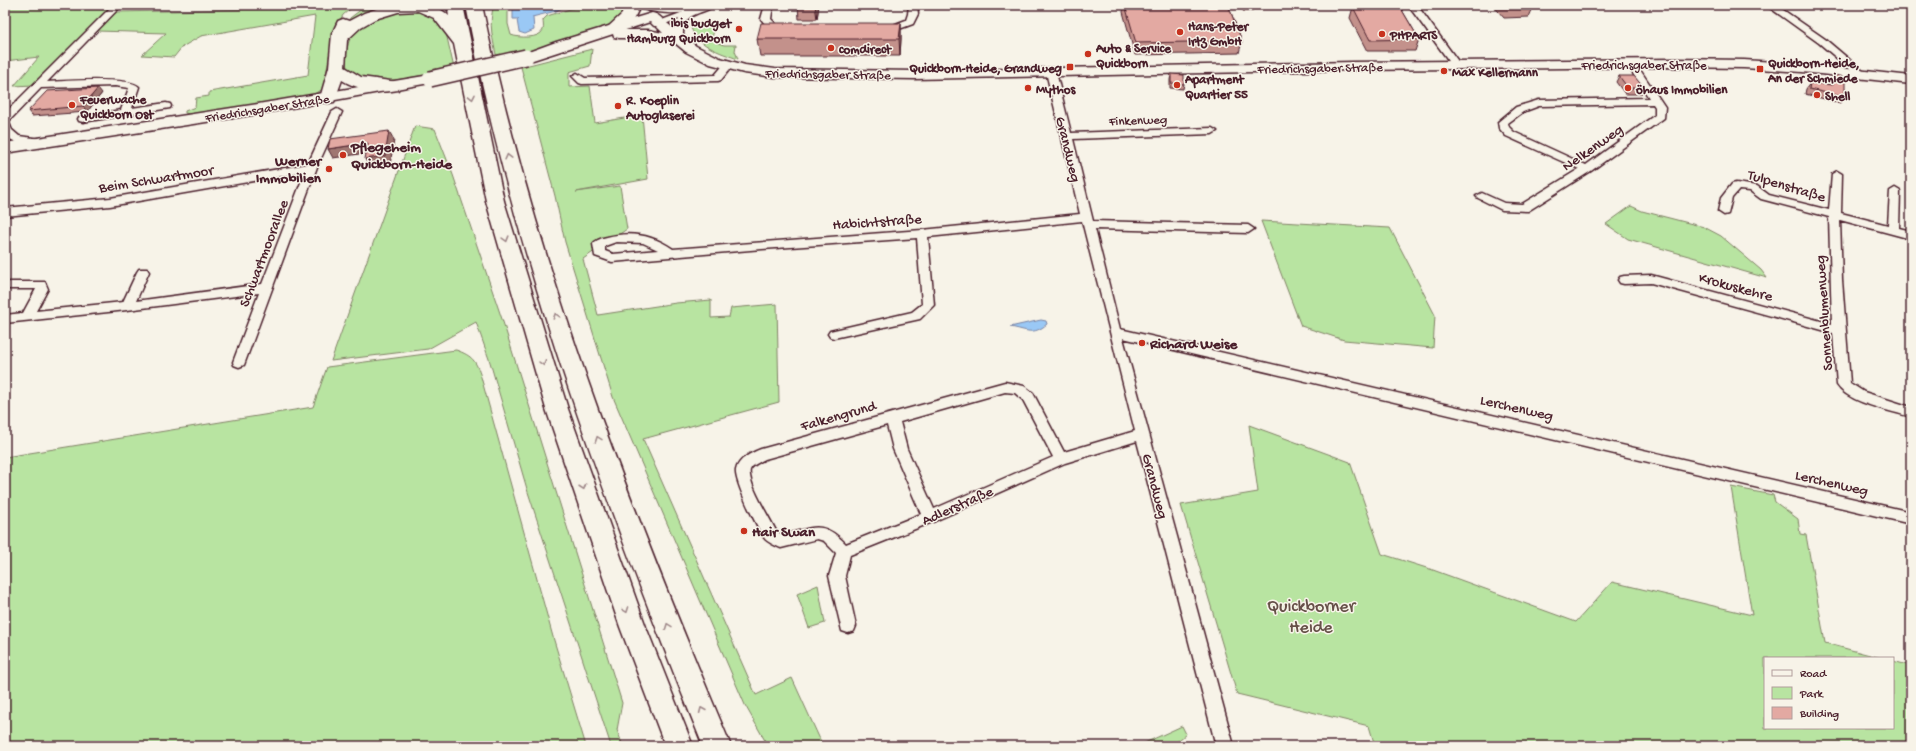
<svg xmlns="http://www.w3.org/2000/svg" width="1916" height="751" viewBox="0 0 1916 751" font-family="'Gochi Hand',sans-serif">
  <style>
    .green { fill: #b8e4a1; stroke: #818266 }
    .water { fill: #9ac8f5; stroke: #7a84a4 }
    .lines { fill: none; stroke-linecap: round; stroke-linejoin: round }
    .minor-casing { stroke: #4a1f2b; stroke-width: 3 }
    .secondary-casing { stroke: #4a1f2b; stroke-width: 3 }
    .primary-casing { stroke: #4a1f2b; stroke-width: 3 }
    .motorway-casing { stroke: #4a1f2b; stroke-width: 3 }
    .minor { fill: #f7f3e8; fill-rule: evenodd }
    .secondary { fill: #f7f3e8; fill-rule: evenodd }
    .primary { fill: #f7f3e8; fill-rule: evenodd }
    .motorway { fill: #f7f3e8; fill-rule: evenodd }
    .primary-bridge-casing { stroke: #4a1f2b; stroke-width: 18; stroke-linecap: butt }
    .primary-bridge { stroke: #f7f3e8; stroke-width: 15 }
    .wall { fill: #c3918b; stroke: #4a1f2b }
    .shaded-wall { fill: #9f7671; stroke: #4a1f2b }
    .building { fill: #e3a9a2; stroke: #4a1f2b }
    .oneway { stroke: #a0898a }
    .poi-dot { fill: #c8321e; stroke: #f7f3e8; stroke-width: 1.5 }
    .labels { text-anchor: middle; stroke-width: 3; stroke-linejoin: round; paint-order: stroke }
    .far-poi-label { font-size: 13px; font-weight: bold; fill: #4a1f2b; stroke: #f7f3e8; text-anchor: start }
    .far-street-label { font-size: 13px; fill: #4a1f2b; stroke: #f7f3e8 }
    .poi-label { font-size: 15px; font-weight: bold; fill: #4a1f2b; stroke: #f7f3e8; text-anchor: start }
    .street-label { font-size: 15px; fill: #4a1f2b; stroke: #f7f3e8 }
    .near-park-label { font-size: 18px; fill: #665048; stroke: #f7f3e8 }
  </style>
  <rect width="100%" height="100%" fill="#f7f3e8"/>
  <filter id="ink" filterUnits="userSpaceOnUse"><feTurbulence type="fractalNoise" baseFrequency=".025" numOctaves="2"/><feDisplacementMap in="SourceGraphic" scale="8" xChannelSelector="R" yChannelSelector="G"/><feConvolveMatrix kernelMatrix="1 2 1 2 8 2 1 2 1" color-interpolation-filters="sRGB"/></filter>
  <g filter="url(#ink)">
    <path class="green" d="M5,5h109l-81,80 -19,1 25,-29 -34,4z
      M319,5h36l-12,10 -10,18 -9,54 -4,4 -15,7 -115,16 -5,-1v-2l10,-4 1,-9 13,-2v-4l99,-17 7,-59 -114,20 -19,11 -8,10 -32,-2 24,-22 -69,-2 18,-19 200,-4z
      M367,5h32l-55,25 6,-12z
      M494,5h14v19l3,11c7,3 29,4 32,-5 1,-3 0,-7 0,-10l4,-4 36,-11h43l1,4 -12,15 -84,27 -34,8c-4,-19 -9,-35 -3,-54z
      M418,11l17,6 11,16 8,35c-19,5 -78,19 -95,11 -4,-1 -8,-6 -12,-9 -4,-34 9,-48 40,-57 9,-3 22,-2 31,-2z
      M690,24h25l-3,15h8l-2,4 6,2h12l-1,6 3,8c-17,-6 -44,-14 -48,-35z
      M592,49l-2,17 -21,6v15l21,-1 5,37 47,-8 6,64 -72,13 44,-6 7,43 -44,30 15,56 78,-12 35,-3v18l18,-1 2,-9 46,-4 2,98 -136,37 113,256 36,-17 31,68h-55l-23,-41 -132,-308 -48,-155 -10,-46 -34,-129z
      M415,126l20,3 18,46 51,150 118,378 -5,27 6,16h-12l-84,-257 -37,-127 -14,-40 -48,27 -97,12z
      M1631,206l11,5 62,16 17,9 40,34 6,8 -139,-39 -22,-15z
      M1261,221l129,7 45,87 -2,33 -89,-8 -43,-14z
      M456,350c17,6 20,11 25,27l72,260 33,109h-581v-289l308,-50 14,-40z
      M1249,425l101,37 32,92 51,16 143,52 36,-40 140,33 -21,-128 42,8 2,7 23,17 2,15 6,1 19,108 56,15h-116v70h128v-67l18,5v80h-536l-6,-20 -132,-32 -56,-189 77,-13z
      M818,585l7,38 -16,5 -12,-34z
      M1182,726l4,8 -14,12h-34z"/>
    <path class="water" d="M513,5h55l-12,6 -24,6 1,1 1,12 -9,4 -6,-2 -2,-12 2,-1h-6z
      M1041,320l5,1 1,3c-14,12 -20,6 -37,3z"/>
    <g class="lines">
      <g class="minor-casing">
        <path id="minor" d="M113,5h9l-75,77c17,-1 83,-6 92,5l-7,21 34,-5 4,1 1,2 -1,2 -87,14 -4,-1 -1,-2 1,-2 42,-7 8,-22 -14,-2 -74,2 -32,33 -4,1 4,1 3,7 7,6 29,4 1,2 -1,2c-12,3 -35,0 -43,-9v-22z
          M702,5h13c-9,9 -25,6 -31,20 -2,6 0,11 -2,16l-3,1 -5,-3v-11l5,-9 -20,7 -5,-3z
          M765,5h8l-2,14 6,6 11,2 2,2 -2,2c-11,3 -20,-3 -27,-12z
          M909,5h8l1,9 -5,10 -22,8 -10,-1 -2,-2 2,-2 9,-1 16,-6 2,-6z
          M1408,5h9l43,59 2,2 -2,2h-6z
          M1766,5h10l49,34 39,33 2,2 -2,2h-6l-39,-33z
          M1631,60l3,1 31,46 -1,11 -73,53 -63,40 -26,-1 -24,-12 -2,-2 6,-3 22,10 18,1 57,-35 -73,-33 -7,-8 -1,-6 18,-15 23,-7 110,-2 -23,-35zM1653,104l2,3v8l-69,50 -72,-33 -5,-5 -1,-4 15,-11 16,-6z
          M728,62l5,3 -12,15 -3,1 -136,3 -3,-1 -7,-7 5,-3 8,5 130,-3 10,-12z
          M1051,69l5,3 15,61 141,-5 5,3 -5,3 -139,5 20,82 155,4 6,4 -6,4 -153,-4 25,100 791,183v12l-788,-186 111,408h-18l-79,-305 -72,22 -130,58 -85,34 -5,21 11,50 -2,5 -6,2 -6,-2 -13,-55 7,-23 -12,-12 -7,-2 -36,9c-5,-2 -12,-5 -16,-9 -7,-10 -31,-58 -29,-69 2,-11 15,-17 25,-21l244,-67 19,4 9,7 31,59 71,-21 -53,-210 -154,16 6,68 -14,14 -86,19 -4,-1 -2,-3 2,-3 82,-19 10,-8 -5,-66 -155,11 -150,13 -17,-6 -2,-12c3,-4 9,-6 14,-7 23,-6 46,-2 66,12l249,-19 158,-16 -34,-142zM616,242l27,1 15,7 -45,4 -8,-3v-5zM1005,392l10,1 8,7 30,57 -119,52 -27,-60 -7,-27zM887,425l6,24 28,65 -75,30c-24,-25 -33,-16 -63,-9l-7,-4c-6,-13 -29,-48 -26,-61 2,-5 10,-8 15,-11z
          M337,109l5,3 -25,55 -73,198 -5,2 -5,-2 -1,-3 26,-69 -132,17 -122,13v-8l18,-2 13,-24h-30v-6l4,-1h35l3,7 -12,22 87,-9 14,-30 2,-3h8l2,3 -13,29 126,-17 43,-112 -195,34 -105,10v-8l105,-10 198,-34 24,-52z
          M1837,171l5,3 -1,39 47,12 2,-34 5,-3 5,3 -1,37 12,3v8l-71,-19 2,60 8,103 14,9 47,15v10c-19,-6 -63,-14 -74,-32l-4,-52 -182,-50 -27,1 -4,-1 -2,-3 2,-3 4,-1 27,-1 181,49 -3,-107 -68,-18 -11,-8 -11,-1 -7,8 -4,16 -4,1 -6,-4 3,-13 11,-14 4,-1 21,3 12,9 60,15 3,-36z"/>
      </g>
      <g class="secondary-casing">
        <path id="secondary" d="M659,19l4,1 33,26 24,12 25,7 30,4 140,2 438,-9 321,-3 70,1 58,4 109,12v8l-109,-12 -58,-4 -70,-1 -321,3 -438,9 -140,-2 -31,-4 -34,-9 -24,-12 -11,-9 -27,-5h-29l-5,-1 -1,-3 1,-3 5,-1h29l15,3 -10,-10 2,-3z"/>
      </g>
      <g class="primary-casing">
        <path id="primary" d="M652,13c6,1 10,5 14,10l-2,3h-10l-4,-4 -117,38h-10l-2,-3 2,-3 33,-12z
          M430,75l5,1 2,3 -2,3 -177,32 -253,39v-10l253,-39z"/>
      </g>
      <g class="motorway-casing">
        <path id="motorway" d="M388,5c20,0 46,-5 61,11l-2,-11h16l41,196 64,208 78,218 47,119h-28l-45,-119 -74,-218 -60,-208 -32,-157 -20,-26 -16,-7 -20,1 -23,7 -14,8 -14,13 -2,27 16,10 37,5 2,4 -2,4c-17,4 -42,-1 -56,-10l-8,22 -6,1 -6,-1 -2,-4 9,-31 3,-33 6,-13 5,-2 6,2 15,-8z
          M466,5h16c52,256 148,501 249,741h-28c-97,-240 -189,-486 -237,-741z
          M624,5h16c-4,13 -15,30 -30,26l-3,-3 15,-14z
          M640,5h50l3,3 -3,3c-16,4 -32,2 -48,-2z"/>
      </g>
      <use href="#minor" class="minor"/>
      <use href="#secondary" class="secondary"/>
      <use href="#primary" class="primary"/>
      <use href="#motorway" class="motorway"/>
      <g class="primary-bridge-casing">
        <path id="primary-bridge" d="M430,79l96,-22"/>
      </g>
      <use href="#primary-bridge" class="primary-bridge"/>
    </g>
    <path class="wall" d="M798,5h21l-2,14h-18z
      M934,5h84l-1,2h-83z
      M1124,5h104l14,36 -3,12 -104,2 -12,-43z
      M1241,5h12l-1,6h-9z
      M1385,5h14l20,34 -4,12h-48l-17,-33 3,-11h31z
      M1493,5h41l-5,12 -25,1z
      M901,23v16l-1,17h-140l-3,-17z
      M1171,74l13,10 -1,5 -13,-1v-8z
      M1834,75l11,22 -5,6 -35,-9 1,-5 4,-6 19,2 1,-5z
      M1619,76l25,12 -3,6h-16l-9,-12z
      M102,93l-15,19 -55,4 -4,-5z"/>
    <path class="shaded-wall" d="M815,5h4l-2,14z
      M901,23v16l-1,17 -1,-17z
      M98,88l4,5 -15,19 -4,-6z
      M389,131l5,9 -4,25 -20,3 -5,-9z
      M368,143l5,9 -40,6 -5,-9z"/>
    <path class="building" d="M1125,5h103l14,36 -106,2z
      M1387,5h12l20,34 -49,1 -17,-33h35z
      M1507,5h27l-26,2z
      M761,23h140l-2,16h-142z
      M1171,74l13,1v9l-13,-1z
      M1834,75l11,2v20l-36,-8 1,-6 23,2z
      M1619,76h15l10,12h-16z
      M98,88l-15,18 -55,5 19,-20z
      M389,131l-4,25 -20,3 3,-16 -40,6 2,-10z"/>
    <defs><path id="oneway-chevron" d="M-2-3.5L2.5 0L-2 3.5" fill="none" stroke-width="1.6" stroke-linecap="round" stroke-linejoin="round"/></defs>
    <g class="oneway">
      <use href="#oneway-chevron" transform="translate(472 97) rotate(78)"/>
      <use href="#oneway-chevron" transform="translate(508 157) rotate(-104)"/>
      <use href="#oneway-chevron" transform="translate(506 239) rotate(74)"/>
      <use href="#oneway-chevron" transform="translate(556 316) rotate(-108)"/>
      <use href="#oneway-chevron" transform="translate(543 363) rotate(74)"/>
      <use href="#oneway-chevron" transform="translate(598 439) rotate(-110)"/>
      <use href="#oneway-chevron" transform="translate(583 487) rotate(71)"/>
      <use href="#oneway-chevron" transform="translate(626 610) rotate(70)"/>
      <use href="#oneway-chevron" transform="translate(668 626) rotate(-111)"/>
      <use href="#oneway-chevron" transform="translate(702 710) rotate(-113)"/>
    </g>
  </g>
  <g class="poi-dot">
    <circle cx="739" cy="29" r="4"/>
    <circle cx="1180" cy="32" r="4"/>
    <circle cx="1382" cy="34" r="4"/>
    <circle cx="831" cy="48" r="4"/>
    <circle cx="1088" cy="54" r="4"/>
    <rect x="1066" y="63" width="8" height="8" rx="2"/>
    <rect x="1756" y="65" width="8" height="8" rx="2"/>
    <circle cx="1444" cy="71" r="4"/>
    <circle cx="1177" cy="85" r="4"/>
    <circle cx="1028" cy="88" r="4"/>
    <circle cx="1628" cy="88" r="4"/>
    <circle cx="1817" cy="95" r="4"/>
    <circle cx="72" cy="105" r="4"/>
    <circle cx="618" cy="106" r="4"/>
    <circle cx="343" cy="155" r="4"/>
    <circle cx="329" cy="169" r="4"/>
    <circle cx="1142" cy="343" r="4"/>
    <circle cx="744" cy="531" r="4"/>
  </g>
  <g class="labels">
    <g class="far-poi-label">
      <text x="731" y="27" text-anchor="end">ibis budget<tspan x="731" dy="15">Hamburg Quickborn</tspan></text>
      <text x="1188" y="30">Hans-Peter<tspan x="1188" dy="15">Irtz GmbH</tspan></text>
      <text x="1390" y="39">PHPARTS</text>
      <text x="1096" y="52">Auto &amp; Service<tspan x="1096" dy="15">Quickborn</tspan></text>
      <text x="839" y="53">comdirect</text>
      <text x="1768" y="67">Quickborn-Heide,<tspan x="1768" dy="15">An der Schmiede</tspan></text>
      <text x="1062" y="72" text-anchor="end">Quickborn-Heide, Grandweg</text>
      <text x="1452" y="76">Max Kellermann</text>
      <text x="1185" y="83">Apartment<tspan x="1185" dy="15">Quartier 55</tspan></text>
      <text x="1036" y="93">Mythos</text>
      <text x="1636" y="93">öhaus Immobilien</text>
      <text x="1825" y="100">Shell</text>
      <text x="80" y="103">Feuerwache<tspan x="80" dy="15">Quickborn Ost</tspan></text>
      <text x="626" y="104">R. Koeplin<tspan x="626" dy="15">Autoglaserei</tspan></text>
    </g>
    <g class="far-street-label">
      <text x="1644" y="69">Friedrichsgaber Straße</text>
      <text transform="translate(1320 67) rotate(-1)" y="5">Friedrichsgaber Straße</text>
      <text transform="translate(828 73) rotate(1)" y="5">Friedrichsgaber Straße</text>
      <text transform="translate(267 107) rotate(-9)" y="5">Friedrichsgaber Straße</text>
      <text transform="translate(1138 119) rotate(-2)" y="5">Finkenweg</text>
    </g>
    <g class="poi-label">
      <text x="351" y="151">Pflegeheim<tspan x="351" dy="17">Quickborn-Heide</tspan></text>
      <text x="321" y="165" text-anchor="end">Werner<tspan x="321" dy="17">Immobilien</tspan></text>
      <text x="1150" y="348">Richard Weise</text>
      <text x="752" y="536">Hair Swan</text>
    </g>
    <g class="street-label">
      <text transform="translate(1592 147) rotate(-35)" y="5">Nelkenweg</text>
      <text transform="translate(1069 149) rotate(76)" y="5">Grandweg</text>
      <text transform="translate(156 178) rotate(-9)" y="5">Beim Schwartmoor</text>
      <text transform="translate(1787 185) rotate(17)" y="5">Tulpenstraße</text>
      <text transform="translate(877 221) rotate(-4)" y="5">Habichtstraße</text>
      <text transform="translate(263 253) rotate(-69)" y="5">Schwartmoorallee</text>
      <text transform="translate(1736 286) rotate(15)" y="5">Krokuskehre</text>
      <text transform="translate(1823 313) rotate(-94)" y="5">Sonnenblumenweg</text>
      <text transform="translate(1517 407) rotate(13)" y="5">Lerchenweg</text>
      <text transform="translate(838 415) rotate(-16)" y="5">Falkengrund</text>
      <text transform="translate(1832 482) rotate(13)" y="5">Lerchenweg</text>
      <text transform="translate(1156 486) rotate(75)" y="5">Grandweg</text>
      <text transform="translate(957 505) rotate(-24)" y="5">Adlerstraße</text>
    </g>
    <g class="near-park-label">
      <text x="1311" y="611">Quickborner<tspan x="1311" dy="21">Heide</tspan></text>
    </g>
  </g>
  <rect width="1916" height="751" fill="none" stroke="#f7f3e8" stroke-width="20"/>
  <rect x="10" y="10" width="1896" height="731" fill="none" stroke="#4a1f2b" stroke-width="1.5" filter="url(#ink)"/>
  <rect x="1764" y="657" width="130" height="72" fill="#f7f3e8" stroke="#b29e9c"/>
  <rect x="1772" y="670" width="20" height="6" fill="#f7f3e8" stroke="#b29e9c"/>
  <text x="1800" y="677" font-size="12" fill="#4a1f2b">Road</text>
  <rect x="1772" y="687" width="20" height="12" fill="#b8e4a1" stroke="#b29e9c"/>
  <text x="1800" y="697" font-size="12" fill="#4a1f2b">Park</text>
  <rect x="1772" y="707" width="20" height="12" fill="#e3a9a2" stroke="#b29e9c"/>
  <text x="1800" y="717" font-size="12" fill="#4a1f2b">Building</text>
</svg>
